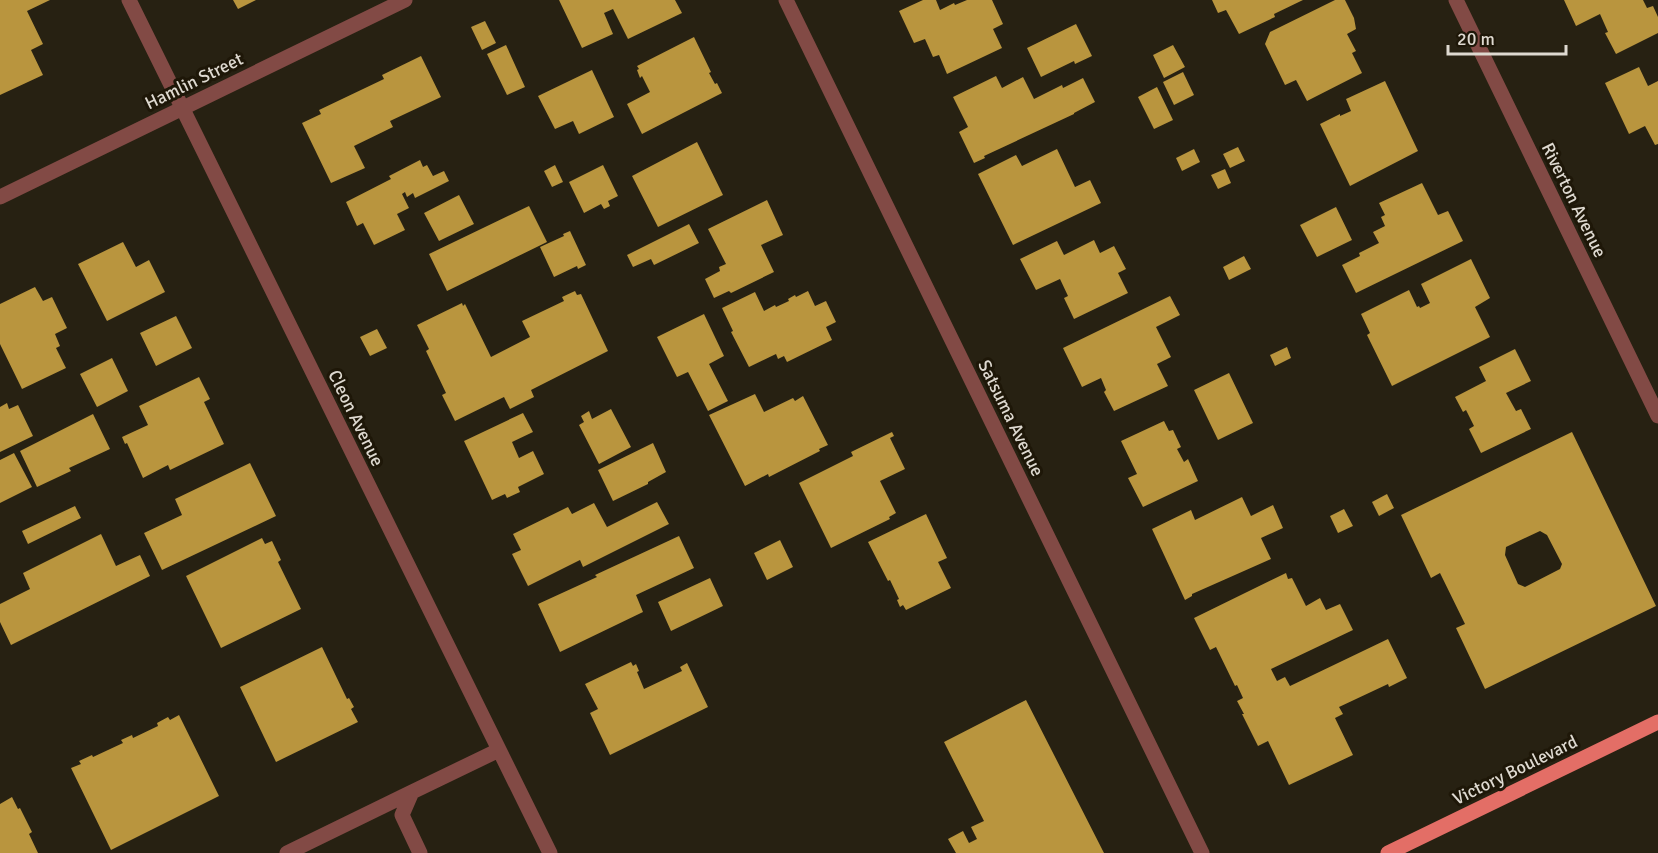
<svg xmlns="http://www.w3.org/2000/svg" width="1658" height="853" viewBox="0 0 1658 853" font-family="Signika,sans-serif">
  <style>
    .building { fill: #b9953e; fill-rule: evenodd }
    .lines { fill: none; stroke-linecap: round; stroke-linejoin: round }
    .minor { stroke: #824a45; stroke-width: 15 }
    .major { stroke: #e36e66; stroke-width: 15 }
    .labels { text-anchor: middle; stroke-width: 6; stroke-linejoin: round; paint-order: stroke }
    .street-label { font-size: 18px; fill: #ded9d0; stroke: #1e1708 }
  </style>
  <rect width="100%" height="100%" fill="#272112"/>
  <path class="building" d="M0,0h50l-23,11 16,33 -12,6 12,25 -43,20z
    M233,0h23l-18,9z
    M559,0h116l7,13 -54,26 -15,-30 -9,4 9,21 -31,14z
    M923,0h13l4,10 14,-7 1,2 12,-5h25l11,24 -10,5 9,19 -55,26 -8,-19 -6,2 -8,-18 -11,4 -15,-32z
    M1212,0h91l-29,14 1,3 -36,17 -13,-24 -8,3z
    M1335,0h10l9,18 2,11 -9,5 9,17 -4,2 10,20 -55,28 -11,-21 -11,5 -20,-41 5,-12z
    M1564,0h79l4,8 6,-2 5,11v16l-42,21 -11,-21 3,-1 -8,-18 -24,12z
    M485,21l11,22 -14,7 -11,-23z
    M1076,24l16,32 -17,8 -1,-3 -33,16 -14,-29z
    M694,37l17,35 -2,1 6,11 2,-1 5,10 -80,41 -15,-30 23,-12 -8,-16 -2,2 -3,-8 2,-1 -2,-3z
    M506,45l19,42 -18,8 -20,-41z
    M1173,45l12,22 -21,11 -11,-23z
    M421,56l20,41 -51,24 3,6 -39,19 11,22 -34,15 -29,-60 19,-9 -2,-4 65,-31 -2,-4z
    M1639,67l9,19 10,-5v63l-3,1 -10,-19 -16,8 -24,-51z
    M592,70l22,47 -35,17 -6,-13 -18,8 -17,-33z
    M1183,72l11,23 -20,10 -11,-23z
    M996,76l6,12 21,-11 11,22 28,-14 1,3 20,-10 12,24 -21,11v1l-90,42 1,2 -11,5 -15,-31 9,-5 -15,-30z
    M1385,81l33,70 -68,35 -30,-62 20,-10v2l11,-5 -5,-12z
    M1157,87l16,33 -19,9 -16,-32z
    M697,142l26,53 -65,32 -26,-51z
    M1238,147l7,14 -15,7 -7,-14z
    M1057,149l18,38 15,-7 11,23 -88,42 -35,-71 38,-19 6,11z
    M1194,149l6,13 -18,9 -6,-13z
    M420,160l3,7 4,-2 6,11 11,-5 5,10 -34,17 -2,-5 -6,4 -2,-5 -3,2 7,14 -12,6 8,16 -31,15 -11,-22 -6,3 -11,-24 45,-23 -2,-3z
    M555,165l8,17 -11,5 -8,-16z
    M603,165l15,31 -10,5 2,5 -6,3 -3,-5 -17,9 -15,-31z
    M1225,169l6,14 -13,6 -7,-14z
    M1422,183l16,32 10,-4 15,30 -107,52 -14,-28 18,-9 -1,-3 20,-10 -6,-11 12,-6 -4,-9 4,-2 -6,-12z
    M459,195l15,29 -35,17 -15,-28z
    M767,200l16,35 -22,10 13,27 -43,21 -2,-2 -15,7 -9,-19 15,-8 -1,-4 7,-3 -18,-35z
    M529,206l18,36 -100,49 -18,-37z
    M1336,207l16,33 -35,17 -17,-32z
    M689,224l10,19 -45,22 -3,-6 -18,8 -6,-12z
    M570,231l16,34 -8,4 -1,-3 -23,11 -14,-30 24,-11 -1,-2z
    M1094,240l6,13 14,-7 12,23 -8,4 10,20 -54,26 -10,-21 4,-2 -8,-17 -24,11 -16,-31 37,-18 7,14z
    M123,242l13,25 13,-7 16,32 -58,29 -29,-57z
    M1244,256l7,13 -22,11 -6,-13z
    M1471,259l19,39 -15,9 15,30 -98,49 -25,-51 3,-2 -9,-19 48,-24 8,17 2,-1 1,2 10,-5 -9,-19z
    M35,287l8,14 9,-4 15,31 -12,6 5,12 -4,2 10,20 -44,21 -22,-45v-40z
    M575,291l2,4 4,-1 27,57 -77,39 3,7 -24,12 -6,-12 -49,24 -13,-26 4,-2 -20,-42 3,-2 -12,-24 45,-22 1,3 2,-2 26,53 39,-20 -8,-16 42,-20 -2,-4z
    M808,291l7,15 11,-5 10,21 -10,5 6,13 -45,22 -3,-6 -6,3 -2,-5 -27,13 -18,-35 2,-1 -11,-23 33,-16 9,19 11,-6 1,2 13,-6 -1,-2 7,-4 1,2z
    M1170,296l10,19 -24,12 15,30 -14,7 11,22 -54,25 -10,-19 2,-2 -5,-12 -19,9 -19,-39z
    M704,314l20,42 -15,8 19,37 -20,10 -20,-39 -11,5 -20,-40z
    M176,316l16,32 -36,18 -16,-33z
    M377,329l10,19 -17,8 -10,-19z
    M1287,347l4,11 -16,8 -5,-11z
    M1515,349l16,32 -25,12 10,18 5,-2 10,20 -50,24 -12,-24 5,-3 -8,-16 -3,2 -8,-15 31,-16 -7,-14z
    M112,358l16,33 -31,16 -17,-33z
    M1229,373l24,50 -35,17 -24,-50z
    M199,377l11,22 -6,3 20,42 -54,26 -2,-5 -25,13 -16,-35 -2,1 -3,-7 26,-12 -9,-19z
    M755,394l9,18 29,-14 2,3 8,-5 25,49 -9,4 1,2 -51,26 -1,-3 -23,12 -36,-71z
    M7,403l2,6 9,-4 15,31 -33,16v-45z
    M611,409l20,38 -32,17 -20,-39 5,-3 -3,-6 8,-5 3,8z
    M523,413l10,19 -21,10 7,16 14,-7 11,23 -26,13 2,5 -13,6 -2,-4 -13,6 -28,-59z
    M93,414l17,35 -41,19 2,3 -34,16 -17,-36z
    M1164,421l5,10 4,-1 8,17 -4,2 7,13 4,-3 10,22 -55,26 -15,-29 9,-4 -16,-33z
    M892,432l2,4 -4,2 15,31 -25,12 16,32 -7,4 1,2 -59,29 -32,-65 54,-27 -2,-4z
    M1572,432l84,174 -171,83 -29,-61 9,-4 -25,-51 -9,5 -30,-63zM1540,531l7,4 15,29 -2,5 -35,18 -7,-3 -13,-29 1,-8z
    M653,443l13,29 -18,10v2l-35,17 -15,-31z
    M14,453l18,34 -32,16v-43z
    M250,463l26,53 -114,54 -18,-37 38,-18 -7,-16z
    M1387,494l7,14 -15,8 -7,-14z
    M1242,497l9,19 22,-11 10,23 -22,10 10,21 -79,35v2l-7,4 -33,-71 39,-19 4,10z
    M657,502l12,22 -86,43 -3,-7 -52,26 -16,-32 9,-4 -8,-16 55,-27 4,7 22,-11 13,24z
    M75,506l6,12 -53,26 -6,-13z
    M1344,509l9,17 -15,7 -8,-17z
    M926,514l21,44 -9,4 13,26 -45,22 -3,-5 -3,2 -3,-7 2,-1 -9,-19 -2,1 -20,-39z
    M101,534l15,32 24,-11 10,21 -139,69 -11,-23v-18l30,-15 -7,-16z
    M679,536l15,32 -58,27 7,17 -83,40 -22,-48 59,-27 -2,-2z
    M262,538l3,6 7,-3 9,19 -3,2 23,47 -80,39 -35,-72z
    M780,540l13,27 -26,13 -13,-27z
    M1286,573l2,6 4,-1 14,28 14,-8 6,12 14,-6 13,26 -82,39 6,12 8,-4 5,9 98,-47 19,39 -18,9 -1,-3 -49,23 4,7 -8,4 18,37 -64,30 -21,-44 -10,5 -16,-32h2l-7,-13 6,-3 -6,-13 -2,1 -19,-39 -6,3 -16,-32z
    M710,578l13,28 -52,25 -13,-29z
    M322,647l25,52 2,-1 5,9 -3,2 7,13 -82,40 -36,-75z
    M631,662l2,4 3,-2 3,7 -2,1 7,17 38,-18 -2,-4 7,-4 21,44 -98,48 -20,-42 8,-4 -13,-25z
    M1026,700l78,153h-148l-8,-14 15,-8 6,12 8,-4 -6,-12 13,-6 -40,-79z
    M179,715l40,81 -108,54 -40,-82 10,-4 -2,-3 13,-6 1,2 30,-14 -2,-3 11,-5 1,3 25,-12 -1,-3 11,-6 2,3z
    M12,797l6,12 2,-1 12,24 -3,2 9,19h-38v-49z"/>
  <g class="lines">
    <path class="minor" d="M129,0l421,853
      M786,0l416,853
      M1456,0l202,416
      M0,197l405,-197
      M287,853l125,-61
      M420,853l-18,-38 10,-23 87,-42"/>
    <path class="major" d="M1388,853l270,-131"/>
  </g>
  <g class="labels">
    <g class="street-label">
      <text transform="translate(194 81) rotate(-26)" y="6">Hamlin Street</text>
      <text transform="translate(1574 200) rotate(64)" y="6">Riverton Avenue</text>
      <text transform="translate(356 418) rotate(64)" y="6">Cleon Avenue</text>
      <text transform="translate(1011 418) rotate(64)" y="6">Satsuma Avenue</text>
      <text transform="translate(1515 770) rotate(-26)" y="6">Victory Boulevard</text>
    </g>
  </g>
  <path d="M1448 45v9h118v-9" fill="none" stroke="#ded9d0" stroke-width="3"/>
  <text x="1457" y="45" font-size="18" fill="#ded9d0" stroke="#1e1708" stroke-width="4.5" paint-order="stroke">20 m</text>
</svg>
